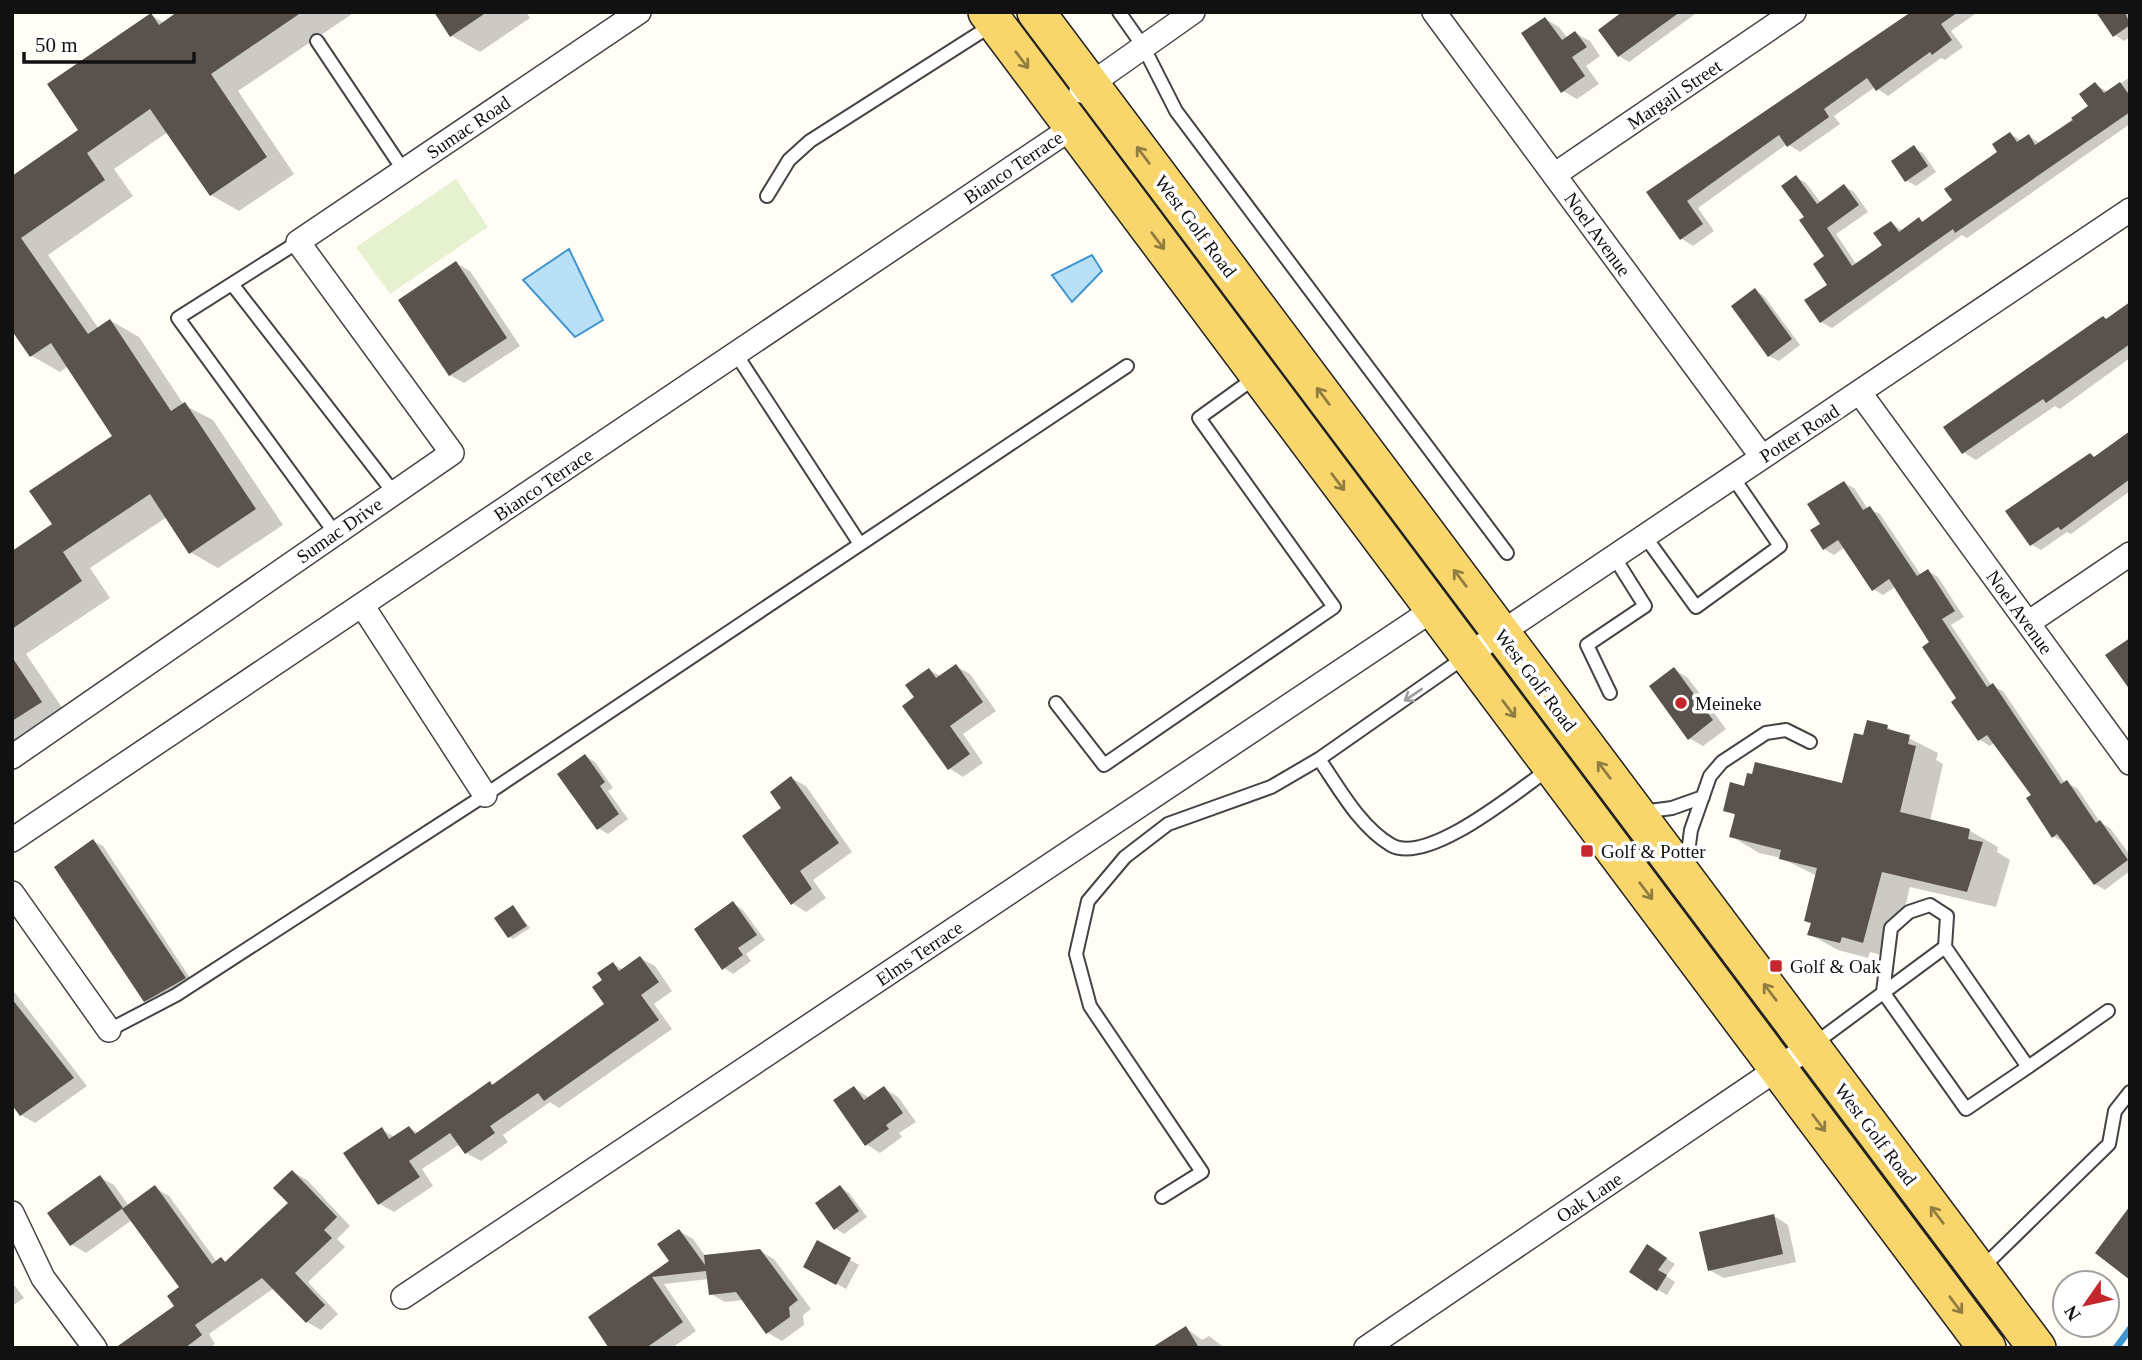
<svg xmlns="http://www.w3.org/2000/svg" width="2142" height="1360" viewBox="0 0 2142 1360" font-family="Georgia,serif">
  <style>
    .pitch { fill: #e6f2cf }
    .water { fill: #b9e0f7; stroke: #3f96cf; stroke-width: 2 }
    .shadow { fill: #0003 }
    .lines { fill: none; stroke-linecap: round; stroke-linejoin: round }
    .stream { stroke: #3f96cf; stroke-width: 7 }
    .building { fill: #5a524d }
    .lane-casing { stroke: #444; stroke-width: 16 }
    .street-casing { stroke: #444; stroke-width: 26 }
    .primary-casing { stroke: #222; stroke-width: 40 }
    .lane { stroke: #fff; stroke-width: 12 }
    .street { stroke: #fff; stroke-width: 23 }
    .primary { stroke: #f9d66b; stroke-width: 37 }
    .oneway { stroke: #917d42 }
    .oneway2 { stroke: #a0a0a0 }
    .poi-dot { fill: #c4262e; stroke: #fff; stroke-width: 2.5 }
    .labels { text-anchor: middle; stroke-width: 7; stroke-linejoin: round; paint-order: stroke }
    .street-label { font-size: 19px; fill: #111; stroke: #fff }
    .poi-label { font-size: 19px; fill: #111; stroke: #fff; text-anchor: start }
  </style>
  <rect width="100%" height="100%" fill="#fffdf5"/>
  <path class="pitch" d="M456,179l32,48 -98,67 -34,-47z"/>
  <path class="water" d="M569,249l34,71 -28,17 -52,-57z
    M1092,255l10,16 -30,31 -20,-27z"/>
  <path class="shadow" d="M180,12h175l-117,79 56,83 -55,37 -28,-16 -43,-63 -54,37 19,27 -85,59 51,74 12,-8 28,16 45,68 29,15 70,105 -65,43 -28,-16 -23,-35 -77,51 20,30 -84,56 43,64 -57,38v-203l42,-28 61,-89 -47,-70 -8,6 -28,-16 -20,-28v-150l69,-47 70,-116 13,8z
    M436,12h90l4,6 -50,34 -28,-16z
    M1627,12h71l-69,50 -10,-6z
    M1913,12h65l-27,19 12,16 -18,13 -4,-2 -53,38 -13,-9 -41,29 6,8 -40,28 -13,-8 -89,64 16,23 -21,15 -11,-7 -34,-47z
    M2104,12h25l1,25 -6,4 -9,-6z
    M1545,19l14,8 9,12 7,-6 15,8 10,15 -14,10 13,18 -22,15 -14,-8z
    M2130,77v47l-163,114 -5,-3 -130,93 -11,-6 9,-37 -3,-29 -31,-79 10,6 15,20 23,-17 10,6 14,20 -32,22 21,31 27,-19 7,-23 12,8 16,-12 5,3 31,-21 44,-49 11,-18 11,6 8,-4 11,7 50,-37 5,-22 13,8z
    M1914,148l9,5 13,19 -20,14 -9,-5z
    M456,263l14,8 50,75 -56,37 -14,-8z
    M1755,290l9,6 36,49 -21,16 -10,-5z
    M2130,304v54l-70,51 -5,-3 -79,54 -13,-8 144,-132z
    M2130,433v58l-59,43 -4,-2 -26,18 -9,-5 63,-87z
    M1844,483l10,5 14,21 12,5 41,61 7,-4 10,6 26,40 -13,8 41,61 11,5 62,92 12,5 23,34 10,6 20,27v16l-25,19 -10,-6 -32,-42 -10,-6 -20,-40 -38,-54 -5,4 -10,-6 -27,-38 5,-4 -26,-55 -37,-56 -12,8 -10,-6 -28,-42 -11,8 -10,-6 -2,-25z
    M956,666l14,8 26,37 -33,23 20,29 -20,14 -14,-9 -32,-70 12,-28 12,6z
    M1674,669l14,9 38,51 -23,17 -14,-8z
    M1887,727l51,26 -2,7 7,4 -13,57 40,10 28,16 -1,5 13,8 -14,47 -86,-20 -18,71 -22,-6 -2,6 -30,-8 -29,-16 3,-10 -6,-4 11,-44 -36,-18 -22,-5 -28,-17 5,-20 -11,-6 20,-22 99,-3 21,-48z
    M585,756l10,6 18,26 -5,3 20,28 -20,15 -10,-6z
    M791,778l15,8 46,66 -39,28 13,18 -20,14 -14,-9 -9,-95z
    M93,841l10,5 91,138 -39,22 -9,-6z
    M733,903l9,6 23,31 -19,14 5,7 -18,13 -9,-6z
    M513,907l17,21 -17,11 -4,-2z
    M640,958l15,8 17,25 -18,13 18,25 -113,79 -9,-6 -47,33 5,7 -27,19 -15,-8 -6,-9 -38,25 11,17 -39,26 -14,-8 2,-74 13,7 14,-9 10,5 71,-50 4,2 113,-80 -3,-25 9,-16 11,6z
    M12,989l75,97 -52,37 -14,-8 -9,-48z
    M854,1088l16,10 14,-10 14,9 18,25 -17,11 3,4 -22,16 -14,-9z
    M293,1172l14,8 43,46 -13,13 8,8 -37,35 30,32 -17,16 -14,-8 -33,-34 -65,46 6,10 -5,4h-78l44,-42 5,-18 -49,-68 -46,33 -15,-9 29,-67 14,8 15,21 26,-18 14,8 48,66 4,-3 6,3 63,-59z
    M840,1187l9,6 18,24 -23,17 -9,-6z
    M1774,1216l14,9 8,37 -72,16 -15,-8z
    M679,1231l14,8 13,18 54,-6 14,8 37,50 -8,6 1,10 -22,16 -14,-8 -24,-33 -19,2 -14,-8 -2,-15 -45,5 32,47 -24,17h-64l-18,-30 81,-57z
    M818,1242l41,23 -13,24 -41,-23z
    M1657,1252l18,12 -9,12 9,6 -8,13 -9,-5z
    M12,1282l12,16 -12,8z
    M1186,1328l16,12 7,-4 16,12h-70z"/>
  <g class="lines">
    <path class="stream" d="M2116,1348l14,-19"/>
  </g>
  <path class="building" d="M177,12h125l-91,62 56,83 -57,39 -60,-87 -63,44 18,27 -84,58 67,96 22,-15 61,92 14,-9 71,107 -67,45 -39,-60 -87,58 19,29 -70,48v-78l40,-27 -23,-33 83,-55 -61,-93 -21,14 -18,-26v-155l66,-46 -31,-46 104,-71 8,12z
    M434,12h53l-37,25z
    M1622,12h58l-62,45 -20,-27z
    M1911,12h47l-17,12 11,16 -20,15 -2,-3 -54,39 -9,-13 -43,31 5,8 -42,30 -8,-12 -92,66 16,23 -23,16 -34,-48z
    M2096,12h29l5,13 -17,12z
    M1545,17l17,23 13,-9 12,16 -15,10 13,19 -24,17 -40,-60z
    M2095,82l9,11 16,-11 10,14v16l-175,121 -2,-4 -133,94 -16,-23 23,-15 -14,-21 11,-8 -25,-36 5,-3 -23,-31 15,-11 21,29 27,-20 15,21 -32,23 25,38 30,-21 -9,-12 18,-12 8,11 20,-15 3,5 30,-22 -8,-11 53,-37 -5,-8 18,-12 7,10 12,-8 6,11 38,-25 -2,-2 17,-12 -9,-12z
    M1914,145l14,21 -23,16 -14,-21z
    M456,261l51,77 -58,38 -51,-76z
    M1755,288l37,51 -24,18 -37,-51z
    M2130,302v42l-84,59 -3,-4 -81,55 -19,-27 160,-111 3,3z
    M2130,431v48l-69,51 -3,-3 -28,19 -25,-35 85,-58 4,4z
    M1844,481l19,29 7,-4 47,70 11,-7 27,42 -13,8 45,68 6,-4 68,101 6,-4 29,43 4,-3 28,40 -34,25 -37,-51 -5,4 -26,-40 5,-3 -44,-60 -9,6 -27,-39 5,-4 -34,-51 7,-5 -40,-63 -17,12 -34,-51 -15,10 -13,-20 10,-6 -13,-20z
    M2130,638v52l-25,-35z
    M12,657l30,45 -30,19z
    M956,664l27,38 -33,24 20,28 -22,16 -46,-64 12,-9 -9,-12 24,-17 7,10z
    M1674,667l39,53 -25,20 -39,-54z
    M1867,720l21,5 -1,4 23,6 -2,9 8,2 -16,66 70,17 -2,10 15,3 -16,50 -85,-20 -19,71 -21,-6 -2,6 -33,-8 4,-12 -7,-2 13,-53 -38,-9 2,-9 -52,-13 6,-23 -12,-3 7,-29 14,4 3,-13 5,1 3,-12 87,21 12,-50 9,2z
    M585,754l20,28 -5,4 19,28 -22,16 -40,-56z
    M791,776l48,67 -39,28 12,18 -21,16 -49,-69 39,-28 -11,-16z
    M93,839l93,139 -42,24 -90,-135z
    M733,901l24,34 -19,13 5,7 -21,15 -28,-41z
    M513,905l14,21 -19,12 -14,-20z
    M640,956l19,26 -18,13 18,25 -115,81 -6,-8 -48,33 5,7 -30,21 -15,-21 -41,28 11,16 -42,28 -35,-52 39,-26 7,12 20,-13 6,8 75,-53 2,4 112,-81 -12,-17 10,-7 -5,-7 16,-11 6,9z
    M12,999l62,79 -54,38 -8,-11z
    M854,1086l10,14 20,-14 19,27 -17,12 3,4 -24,17 -32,-46z
    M292,1170l45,47 -13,13 8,8 -37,35 30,32 -19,18 -44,-45 -67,47 7,10 -17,13h-70l59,-42 -7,-10 12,-9 -57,-78 33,-24 57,79 9,-7 4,5 63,-59 -15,-15z
    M100,1175l23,33 -53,38 -23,-33z
    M840,1185l19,26 -25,19 -19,-27z
    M2130,1206v74l-35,-27z
    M1774,1214l9,40 -75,17 -9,-39z
    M679,1229l26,36 -1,-10 56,-6 38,51 -9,7 1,10 -24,17 -30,-42 -27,3 -3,-24 -54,6 31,45 -37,26h-37l-21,-31 81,-56 -12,-17z
    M817,1240l34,18 -15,27 -33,-18z
    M1647,1244l20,14 -9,12 9,5 -10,16 -28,-19z
    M1186,1326l13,22h-48z"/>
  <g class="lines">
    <g class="lane-casing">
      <path id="lane" d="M1119,12l24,34 33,65 331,442
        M317,41l87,130
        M767,196l22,-36 21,-19 182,-116
        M298,242l-120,76 157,215
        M232,284l162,209
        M736,354l124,190
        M1644,535l52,72 84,-61 -48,-70
        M1610,693l-23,-48 58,-39 -32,-51
        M1056,703l48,62 230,-158 -135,-189 57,-41
        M1319,759c20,29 41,68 72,86 37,21 126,-54 158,-76
        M1642,812l30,-4 31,-11
        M1686,867l5,-37 19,-54 12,-14 44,-29 20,-3 24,12
        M1945,947l2,-31 -17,-11 -21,7 -18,16 -8,64 83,117 62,-42
        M109,1030l67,-35 309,-200 642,-429
        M1814,1044l131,-97 83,120 80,-56
        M1162,1197l40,-25 -112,-166 -14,-52 12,-53 37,-44 43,-33 103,-37 48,-28 146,-102
        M1982,1268l127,-124 6,-33 15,-19"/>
    </g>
    <g class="street-casing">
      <path id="street" d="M1434,12l328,445
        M1081,91l112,-79
        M1554,175l240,-163
        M1860,393l270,370
        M362,605l123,190
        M2028,623l102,-69
        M1468,655l662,-445
        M12,757l440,-304 -154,-211 341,-230
        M12,840l1061,-713
        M12,893l97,137
        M12,1213l31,65 52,70
        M403,1297l1031,-688
        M1366,1348l445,-302"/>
    </g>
    <g class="primary-casing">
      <path id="primary" d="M987,12l1000,1336
        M1036,12l1001,1336"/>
    </g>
    <use href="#lane" class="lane"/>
    <use href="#street" class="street"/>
    <use href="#primary" class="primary"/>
  </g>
  <defs><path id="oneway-shaft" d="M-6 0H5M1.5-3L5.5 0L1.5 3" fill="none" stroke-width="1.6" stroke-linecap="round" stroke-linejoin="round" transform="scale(1.75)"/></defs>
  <g class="oneway">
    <use href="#oneway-shaft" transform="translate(1022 60) rotate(53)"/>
    <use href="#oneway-shaft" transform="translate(1143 155) rotate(-127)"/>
    <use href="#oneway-shaft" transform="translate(1158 241) rotate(53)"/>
    <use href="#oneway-shaft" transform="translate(1323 396) rotate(-127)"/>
    <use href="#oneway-shaft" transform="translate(1338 482) rotate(53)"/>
    <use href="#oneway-shaft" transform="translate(1460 578) rotate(-127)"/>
    <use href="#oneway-shaft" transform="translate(1509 709) rotate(53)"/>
    <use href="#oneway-shaft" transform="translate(1604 770) rotate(-127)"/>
    <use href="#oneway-shaft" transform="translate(1646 891) rotate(53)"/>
    <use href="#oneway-shaft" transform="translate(1770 992) rotate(-127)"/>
    <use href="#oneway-shaft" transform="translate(1819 1123) rotate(53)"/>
    <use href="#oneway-shaft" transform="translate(1937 1215) rotate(-127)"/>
    <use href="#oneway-shaft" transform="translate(1956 1305) rotate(53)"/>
  </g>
  <use class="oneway2" href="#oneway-shaft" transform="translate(1413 695) rotate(146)"/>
  <g class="poi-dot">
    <circle cx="1681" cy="703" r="7"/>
    <rect x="1580" y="844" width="14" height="14" rx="3.5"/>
    <rect x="1769" y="959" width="14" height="14" rx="3.5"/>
  </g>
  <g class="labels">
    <g class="street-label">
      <text transform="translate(1674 94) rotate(-34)" y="7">Margail Street</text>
      <text transform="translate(468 127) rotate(-34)" y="7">Sumac Road</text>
      <text transform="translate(1013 167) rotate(-34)" y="7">Bianco Terrace</text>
      <text transform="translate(1196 226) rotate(53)" y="7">West Golf Road</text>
      <text transform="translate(1598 234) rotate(54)" y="7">Noel Avenue</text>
      <text transform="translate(1799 433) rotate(-33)" y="7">Potter Road</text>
      <text transform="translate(543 484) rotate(-34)" y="7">Bianco Terrace</text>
      <text transform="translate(339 530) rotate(-35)" y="7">Sumac Drive</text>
      <text transform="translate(2020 612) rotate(54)" y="7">Noel Avenue</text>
      <text transform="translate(1536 680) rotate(53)" y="7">West Golf Road</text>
      <text transform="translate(919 953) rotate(-34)" y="7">Elms Terrace</text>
      <text transform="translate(1876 1134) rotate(53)" y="7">West Golf Road</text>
      <text transform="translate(1589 1197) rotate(-34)" y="7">Oak Lane</text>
    </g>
    <g class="poi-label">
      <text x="1695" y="710">Meineke</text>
      <text x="1601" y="858">Golf &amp; Potter</text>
      <text x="1790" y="973">Golf &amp; Oak</text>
    </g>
  </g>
  <rect width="2142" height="1360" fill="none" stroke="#111111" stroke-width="28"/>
  <g transform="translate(2086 1304) rotate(236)"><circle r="33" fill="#ffffff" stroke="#a0a0a0" stroke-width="2"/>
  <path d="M0-5L12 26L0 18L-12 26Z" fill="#c4262e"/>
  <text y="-10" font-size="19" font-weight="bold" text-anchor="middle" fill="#111111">N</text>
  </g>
  <path d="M24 52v10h170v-10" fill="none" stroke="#111111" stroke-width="3.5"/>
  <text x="35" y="52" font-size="21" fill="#111111" stroke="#ffffff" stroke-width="5" paint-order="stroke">50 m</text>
</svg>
